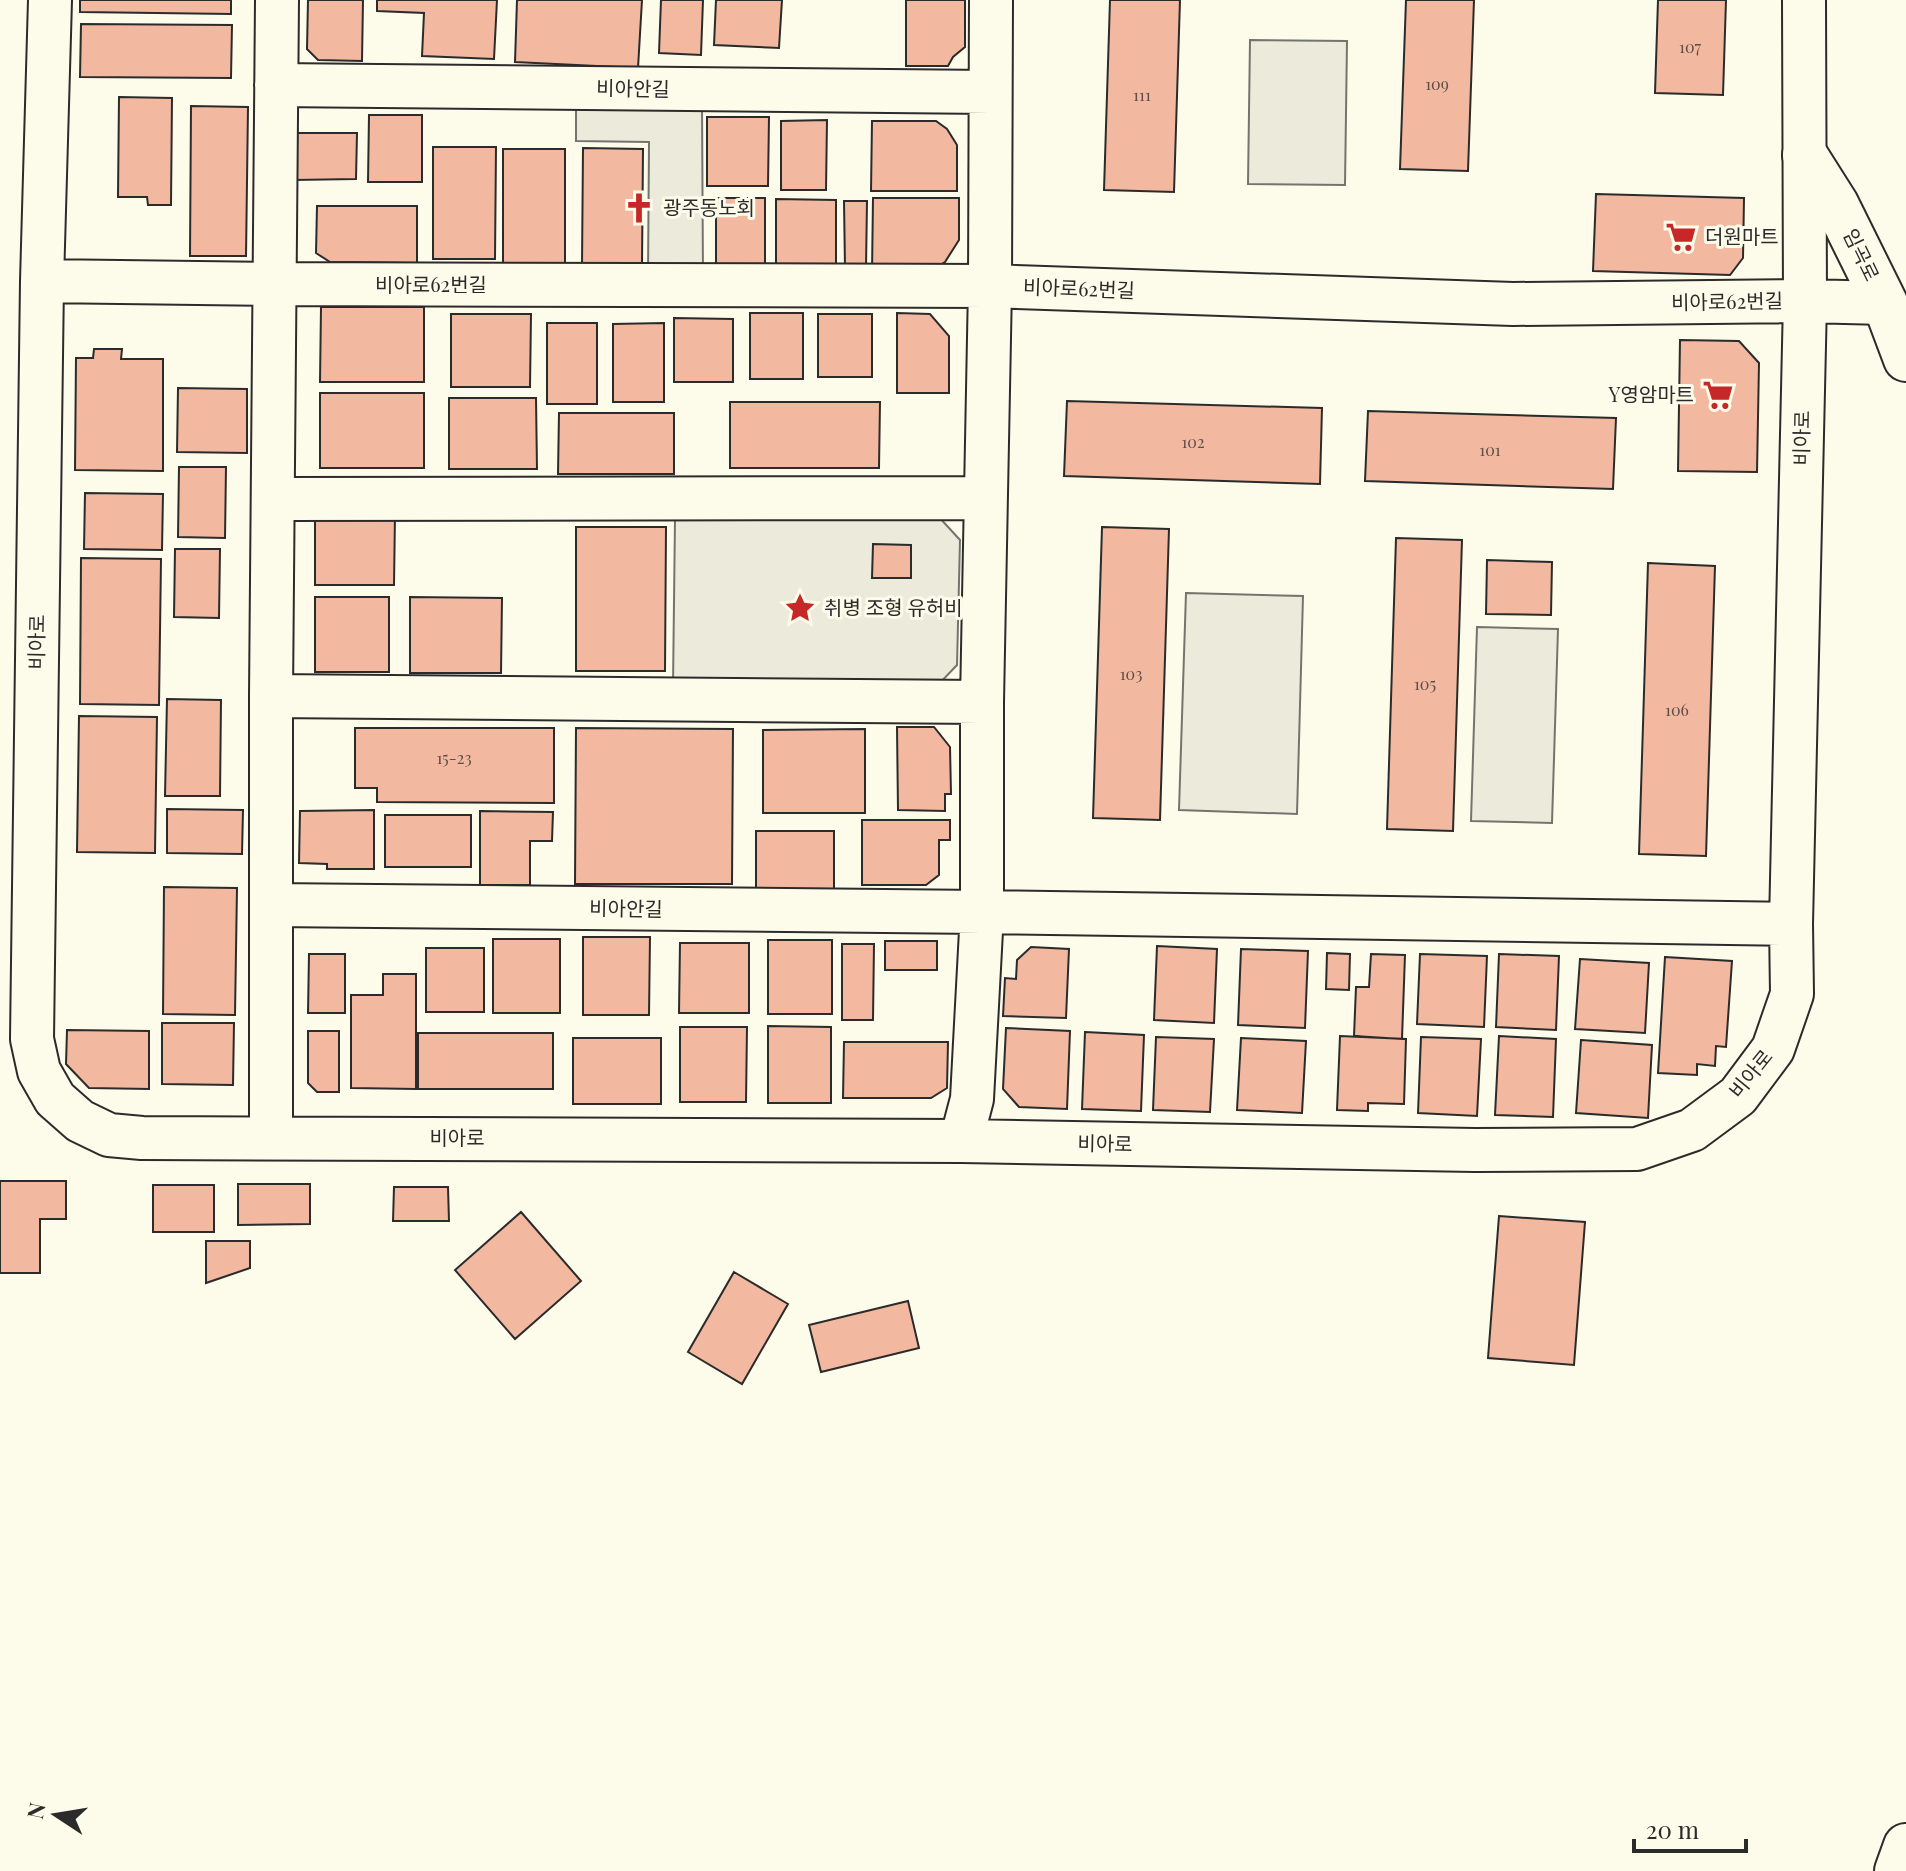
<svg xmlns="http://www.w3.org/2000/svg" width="1906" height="1871" viewBox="0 0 1906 1871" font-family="'Playfair Display','Noto Sans KR',serif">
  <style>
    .green { fill: #ecebdb; stroke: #74746e; stroke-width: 2 }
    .parking { fill: #eceadb; stroke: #74746e; stroke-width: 2 }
    .building { fill: #f2b8a0; stroke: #2b2b2b; stroke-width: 2 }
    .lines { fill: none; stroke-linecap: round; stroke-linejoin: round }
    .minor-casing { stroke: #2b2b2b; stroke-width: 46 }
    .major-casing { stroke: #2b2b2b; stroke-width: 48 }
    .minor { stroke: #fdfbea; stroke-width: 42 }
    .major { stroke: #fdfbea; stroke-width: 44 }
    .labels { text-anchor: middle; stroke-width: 6; stroke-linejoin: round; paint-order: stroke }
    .number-label { font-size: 16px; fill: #5d4e48 }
    .street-label { font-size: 20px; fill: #2b2b2b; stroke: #fdfbea }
    .poi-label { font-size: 20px; fill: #2b2b2b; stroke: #fdfbea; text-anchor: start }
  </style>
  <rect width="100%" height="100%" fill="#fdfbea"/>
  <path class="green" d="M1250,40l97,1 -2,144 -97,-1z
    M938,516l22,24 -3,125 -20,21h-264l2,-167z
    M1186,593l117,3 -6,218 -118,-4z
    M1477,627l81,2 -6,194 -81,-2z"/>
  <path class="parking" d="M576,103l126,3 1,170h-55l1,-134 -73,-1z"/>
  <path class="building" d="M80,0h151v14l-151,-2z
    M308,0h55l-1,61 -44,-1 -11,-11z
    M377,0h120l-3,59 -72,-3 2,-43 -47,-2z
    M517,0h125l-4,68 -123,-6z
    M661,0h42l-2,55 -42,-2z
    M716,0h66l-3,48 -65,-3z
    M906,0h59v47l-12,10 -5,9h-42z
    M1110,0h70l-6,192 -70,-2z
    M1406,0h68l-6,171 -68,-2z
    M1658,0h68l-3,95 -68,-2z
    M81,24l151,1 -1,53 -151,-1z
    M119,97l53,1 -1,107h-23l-1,-8h-29z
    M191,106l57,1 -2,149h-56z
    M369,115h53v67h-54z
    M707,117h62l-1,69h-61z
    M827,120l-1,70h-45v-69z
    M872,121h64l11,8 10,16v46h-86z
    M295,133h62l-1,46 -62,1z
    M433,147h63l-1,112h-62z
    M583,148l60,1 -1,116h-60z
    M503,149h62v117h-62z
    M1596,194l148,4 -1,60 -13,17 -137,-4z
    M716,198h49v67h-49z
    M873,198h86v42l-14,22 -18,11h-55z
    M776,199l60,1v67h-60z
    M844,201h23l-1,67h-21z
    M317,206h100v57l-87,-1 -14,-9z
    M321,307h103v75h-104z
    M750,313h53v66h-53z
    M897,313l33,1 19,22v57h-52z
    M451,314h80l-1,73h-79z
    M818,314h54v63h-54z
    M674,318l59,1v63h-59z
    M547,323h50v81h-50z
    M664,323v79h-51v-78z
    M1680,340l59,1 20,22 -2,109 -79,-1z
    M94,349h28l-1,10h42v112l-88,-1 1,-112h17z
    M178,388l69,1v64l-70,-1z
    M320,393h104v75h-104z
    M449,398h87l1,71h-88z
    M1067,401l255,7 -2,76 -256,-8z
    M730,402h150l-1,66h-149z
    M1368,411l248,7 -3,71 -248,-8z
    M559,413h115v61h-116z
    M179,467h47l-1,71 -47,-1z
    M85,493l78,1 -1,56 -78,-1z
    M315,514h80l-1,71h-79z
    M576,527h90l-1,144h-89z
    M1102,527l67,2 -9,291 -67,-2z
    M1396,538l66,2 -9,291 -66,-2z
    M873,544l38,1v33h-39z
    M175,549h45l-1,69 -45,-1z
    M81,558l80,1 -2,146 -79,-1z
    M1487,560l65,2 -1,53 -65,-1z
    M1648,563l67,3 -9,290 -67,-2z
    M315,597h74v75h-74z
    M410,597l92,1 -1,75h-91z
    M167,699l54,1 -1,96h-55z
    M79,716l78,1 -2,136 -78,-1z
    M897,727h37l16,20 1,47h-6v17l-47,-1z
    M355,728h199v75l-177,-1v-14h-22z
    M576,728l157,1 -1,155h-157z
    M865,729v84h-102v-83z
    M167,809l76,1 -1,44 -75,-1z
    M374,810v59h-47v-5l-28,-1 1,-52z
    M480,811l73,1 -1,29h-22v44h-50z
    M385,815h86v52h-86z
    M862,820h88v20h-11v35l-13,10h-64z
    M756,831h78v59h-78z
    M164,887l73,1 -2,127 -72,-1z
    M583,937h67l-1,78h-66z
    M493,939h67v74h-67z
    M768,940h64v74h-64z
    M885,941h52v29h-52z
    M680,943h69v70h-70z
    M842,944h32l-1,76h-31z
    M1157,946l60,3 -3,74 -60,-3z
    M1031,947l38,2 -3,69 -63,-2 2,-38 11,1 1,-19z
    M426,948h58v64h-58z
    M1241,949l67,2 -3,77 -67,-3z
    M1327,953l23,1 -1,36 -23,-1z
    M309,954h36v59h-37z
    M1371,954l34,1 -3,84 -48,-3 2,-49h13z
    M1420,954l67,2 -3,71 -67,-3z
    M1499,954l60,2 -3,74 -60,-3z
    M1665,957l67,4 -6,86 -10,-1 -1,20 -18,-2v11l-39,-2z
    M1580,959l69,4 -4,70 -70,-4z
    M383,974h33v115l-65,-1v-93h32z
    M162,1023h72l-1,62 -71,-1z
    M768,1026l63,1v76h-63z
    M680,1027h67l-1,75h-66z
    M1006,1028l64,3 -3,78 -48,-2 -16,-18z
    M67,1030l82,1v58l-60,-1 -23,-24z
    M308,1031h31v61h-22l-9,-9z
    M1085,1032l59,3 -3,76 -59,-2z
    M418,1033h135v56h-135z
    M1340,1036l66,3 -2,65 -36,-1v8l-31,-1z
    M1499,1036l57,3 -3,78 -58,-2z
    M1156,1037l58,2 -4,73 -57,-2z
    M1421,1037l60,2 -4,77 -59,-3z
    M573,1038h88v66h-88z
    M1241,1038l65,3 -4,72 -65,-3z
    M1581,1040l71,5 -4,73 -72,-5z
    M844,1042h104l-1,46 -16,10h-88z
    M0,1181h66v38h-26v54h-40z
    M238,1184h72v40l-72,1z
    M153,1185h61v47h-61z
    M394,1187h54l1,34h-56z
    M521,1212l60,69 -66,58 -60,-69z
    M1499,1216l86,6 -11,143 -86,-7z
    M206,1241h44v27l-44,15z
    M734,1272l54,32 -46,80 -54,-32z
    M908,1301l11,47 -98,24 -12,-47z"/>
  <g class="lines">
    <g class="minor-casing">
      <path id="minor" d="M50,0l-8,281 -10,758 7,32 16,28 25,22 29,14 33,3 819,3 514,9 162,-1 55,-19 46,-34 35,-47 19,-55 -1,-70 14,-623 -1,-301
        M276,85l714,7
        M42,281l231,3 717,2 523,18 292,-3 80,2
        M274,499l711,-1
        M271,696l711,6
        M271,905l711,7 809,12
        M271,1137v-441l6,-696
        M961,1141l11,-42 10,-187v-210l8,-416 1,-286"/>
    </g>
    <g class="major-casing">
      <path id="major" d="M1805,155l31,49 49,99 21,56
        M1897,1871l9,-25"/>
    </g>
    <use href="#minor" class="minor"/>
    <use href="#major" class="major"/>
  </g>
  <defs>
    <g id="church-bare" transform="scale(2.4)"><path d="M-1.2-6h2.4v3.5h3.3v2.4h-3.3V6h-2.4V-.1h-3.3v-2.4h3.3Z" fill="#c62828" stroke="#fdfbea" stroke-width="2.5" paint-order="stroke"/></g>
    <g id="supermarket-bare" transform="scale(2.4)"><path d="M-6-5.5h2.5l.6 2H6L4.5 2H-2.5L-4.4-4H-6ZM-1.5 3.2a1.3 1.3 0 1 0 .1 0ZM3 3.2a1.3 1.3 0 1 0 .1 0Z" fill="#c62828" stroke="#fdfbea" stroke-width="2.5" paint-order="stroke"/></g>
    <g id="sight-bare" transform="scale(2.4)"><path d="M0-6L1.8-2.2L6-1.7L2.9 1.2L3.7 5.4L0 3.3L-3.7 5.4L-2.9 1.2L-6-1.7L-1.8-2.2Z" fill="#c62828" stroke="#fdfbea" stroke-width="2.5" paint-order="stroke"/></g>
  </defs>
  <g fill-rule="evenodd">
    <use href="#church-bare" x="639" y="208"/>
    <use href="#supermarket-bare" x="1681" y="237"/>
    <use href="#supermarket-bare" x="1718" y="395"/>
    <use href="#sight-bare" x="800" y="608"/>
  </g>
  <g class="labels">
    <g class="number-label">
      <text x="1690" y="53">107</text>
      <text x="1437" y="90">109</text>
      <text x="1142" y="101">111</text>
      <text x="1193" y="448">102</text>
      <text x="1490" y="456">101</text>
      <text x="1131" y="680">103</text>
      <text x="1425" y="690">105</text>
      <text x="1677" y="716">106</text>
      <text x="454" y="764">15-23</text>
    </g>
    <g class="street-label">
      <text transform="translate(633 89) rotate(1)" y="7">비아안길</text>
      <text transform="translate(1861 255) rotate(64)" y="7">임곡로</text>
      <text x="431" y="292">비아로62번길</text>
      <text transform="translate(1079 289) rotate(2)" y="7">비아로62번길</text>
      <text transform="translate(1727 302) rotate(-1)" y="7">비아로62번길</text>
      <text transform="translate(1802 438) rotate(-89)" y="7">비아로</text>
      <text transform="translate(37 642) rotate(-89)" y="7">비아로</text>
      <text transform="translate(626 909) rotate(1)" y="7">비아안길</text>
      <text transform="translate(1751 1074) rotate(-51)" y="7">비아로</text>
      <text x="457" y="1145">비아로</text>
      <text transform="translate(1105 1144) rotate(1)" y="7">비아로</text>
    </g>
    <g class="poi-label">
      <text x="663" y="215">광주동노회</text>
      <text x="1705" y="244">더원마트</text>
      <text x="1694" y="402" text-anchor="end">Y영암마트</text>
      <text x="824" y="615">취병 조형 유허비</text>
    </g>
  </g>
  <g transform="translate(56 1815) rotate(282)" stroke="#fdfbea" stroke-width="6" paint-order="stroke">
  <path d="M0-6L14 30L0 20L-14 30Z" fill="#2b2b2b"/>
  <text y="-12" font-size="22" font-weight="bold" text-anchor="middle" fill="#2b2b2b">N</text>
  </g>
  <path d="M1634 1839v12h112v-12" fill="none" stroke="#2b2b2b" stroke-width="4"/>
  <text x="1646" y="1839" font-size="24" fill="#2b2b2b" stroke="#fdfbea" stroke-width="6" paint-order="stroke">20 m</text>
</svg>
